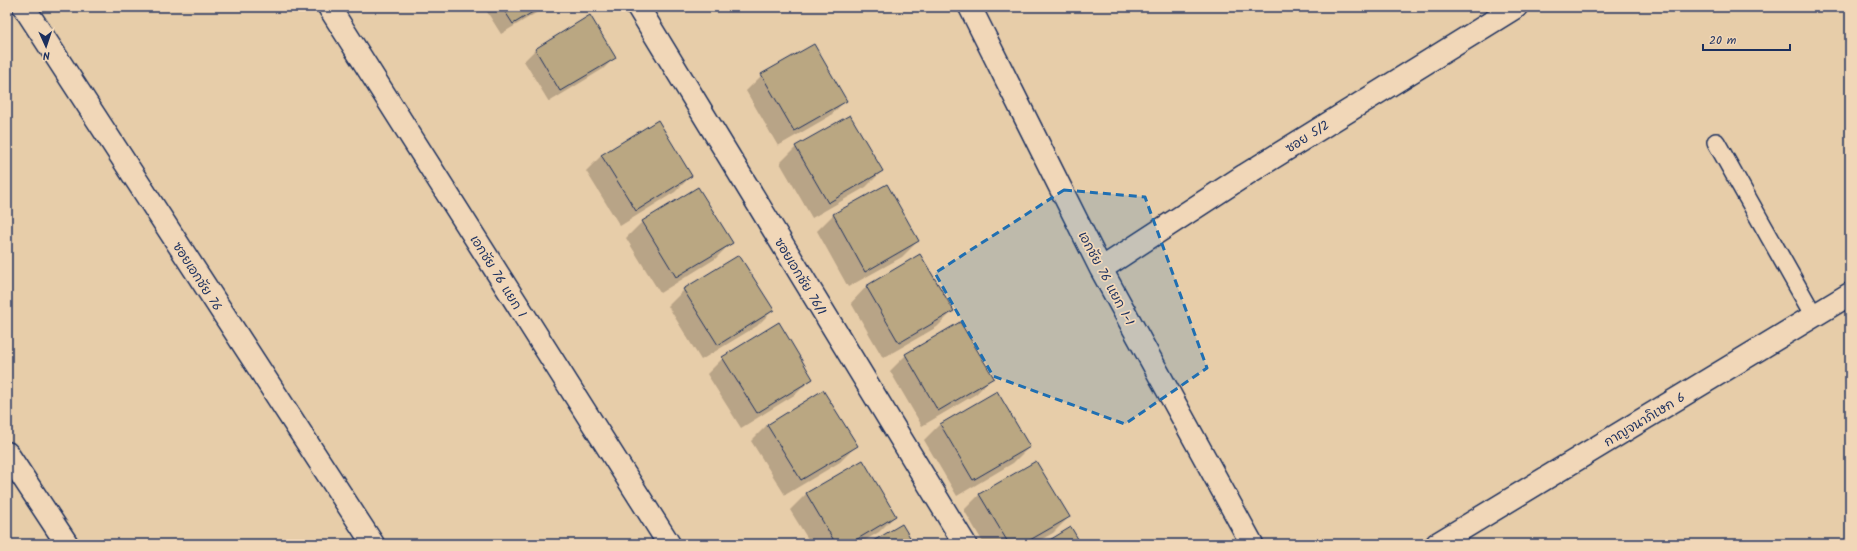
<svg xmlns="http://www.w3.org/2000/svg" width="1857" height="551" viewBox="0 0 1857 551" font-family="Kalam,'Playpen Sans Thai',sans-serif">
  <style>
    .shadow { fill: #0003 }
    .building { fill: #baa782; stroke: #1b2f5e }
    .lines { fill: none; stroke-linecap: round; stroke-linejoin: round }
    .service-casing { stroke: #1b2f5e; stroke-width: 20 }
    .minor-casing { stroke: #1b2f5e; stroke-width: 25 }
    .service { stroke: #f1d7b8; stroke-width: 17 }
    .minor { stroke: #f1d7b8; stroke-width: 22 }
    .marked { fill: #1f6fb2; fill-opacity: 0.2; stroke: #1f6fb2; stroke-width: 3; stroke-dasharray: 8 5; stroke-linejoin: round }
    .labels { text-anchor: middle; stroke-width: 3.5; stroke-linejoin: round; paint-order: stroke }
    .street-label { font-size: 13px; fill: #1b2f5e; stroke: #f1d7b8 }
  </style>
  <rect width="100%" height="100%" fill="#e7cda9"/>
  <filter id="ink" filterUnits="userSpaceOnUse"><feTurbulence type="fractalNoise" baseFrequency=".025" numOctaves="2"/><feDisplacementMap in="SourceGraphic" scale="8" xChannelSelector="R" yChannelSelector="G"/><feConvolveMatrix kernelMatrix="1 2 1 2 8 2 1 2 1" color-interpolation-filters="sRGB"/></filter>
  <g filter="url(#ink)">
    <path class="shadow" d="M484,7h62l-45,27z
      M589,17l26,40 -12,12 -54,33 -25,-41 11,-11z
      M762,75l84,25 -16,16 -52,30 -32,-55z
      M849,116l33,55 -16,16 -54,31 -32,-55 16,-16z
      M602,155l89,21 -16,16 -55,34 -34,-55z
      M887,185l31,56 -16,16 -54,30 -31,-56 16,-16z
      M698,188l33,55 -16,16 -55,34 -34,-55 16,-16z
      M739,256l34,54 -16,16 -56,34 -33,-54 16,-16z
      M920,256l33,55 -16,16 -54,31 -32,-55 15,-16z
      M906,355l86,23 -16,16 -54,32 -32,-55z
      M723,358l89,20 -16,16 -55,34 -34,-54z
      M996,392l33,55 -16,16 -56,33 -33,-56 16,-16z
      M767,425l89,21 -16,16 -55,33 -34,-54z
      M862,461l33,55 -16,16 -20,12h-48l-21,-34 16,-16z
      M980,494l89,23 -16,16 -20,11h-49l-20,-34z"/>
    <path class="building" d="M502,7h39l-28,17z
      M590,15l26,43 -56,33 -25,-42z
      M814,44l33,57 -53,30 -33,-57z
      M850,115l33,56 -55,32 -33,-57z
      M658,120l34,56 -56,35 -35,-56z
      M887,184l32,57 -54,31 -32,-58z
      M698,187l35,56 -57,34 -34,-56z
      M920,254l34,57 -55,32 -33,-57z
      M739,255l35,55 -56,35 -35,-56z
      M779,322l34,57 -56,34 -35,-56z
      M960,322l34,56 -56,33 -33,-57z
      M823,390l35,56 -57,34 -34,-55z
      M997,391l33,56 -57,33 -33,-56z
      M863,460l33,56 -47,28h-13l-30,-51z
      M1036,461l34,56 -47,27h-14l-30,-50z
      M902,524l12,20h-46z
      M1071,527l10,17h-38z"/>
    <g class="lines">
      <g class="service-casing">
        <path id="service" d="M1716,142l98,174"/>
      </g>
      <g class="minor-casing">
        <path id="minor" d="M24,7l349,537
          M329,7l340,537
          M638,7l327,537
          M970,7l131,262 151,275
          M1101,269l144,-94 271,-168
          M7,453l60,91
          M1437,544l413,-250"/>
      </g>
      <use href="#service" class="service"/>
      <use href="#minor" class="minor"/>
    </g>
  </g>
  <path class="marked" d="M1064,190l81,7 62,171 -82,56 -132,-48 -58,-103z"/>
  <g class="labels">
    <g class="street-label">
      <text transform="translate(1307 136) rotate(-32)" y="5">ซอย 5/2</text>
      <text transform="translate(198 276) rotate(57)" y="5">ซอยเอกชัย 76</text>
      <text transform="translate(499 276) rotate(58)" y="5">เอกชัย 76 แยก 1</text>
      <text transform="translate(801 276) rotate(59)" y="5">ซอยเอกชัย 76/1</text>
      <text transform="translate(1107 278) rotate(62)" y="5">เอกชัย 76 แยก 1-1</text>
      <text transform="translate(1644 419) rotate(-31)" y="5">กาญจนาภิเษก 6</text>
    </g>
  </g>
  <rect width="1857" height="551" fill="none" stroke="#f1d7b8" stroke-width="24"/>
  <rect x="12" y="12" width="1833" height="527" fill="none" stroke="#1b2f5e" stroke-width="1.5" filter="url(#ink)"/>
  <g transform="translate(46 46) rotate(177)" stroke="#f1d7b8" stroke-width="3" paint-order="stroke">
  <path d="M0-3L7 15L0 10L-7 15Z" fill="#1b2f5e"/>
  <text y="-6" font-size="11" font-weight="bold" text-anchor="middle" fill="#1b2f5e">N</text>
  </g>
  <path d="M1703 44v6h87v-6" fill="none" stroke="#1b2f5e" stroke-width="2"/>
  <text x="1709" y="44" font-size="12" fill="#1b2f5e" stroke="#f1d7b8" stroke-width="3" paint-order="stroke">20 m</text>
</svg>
